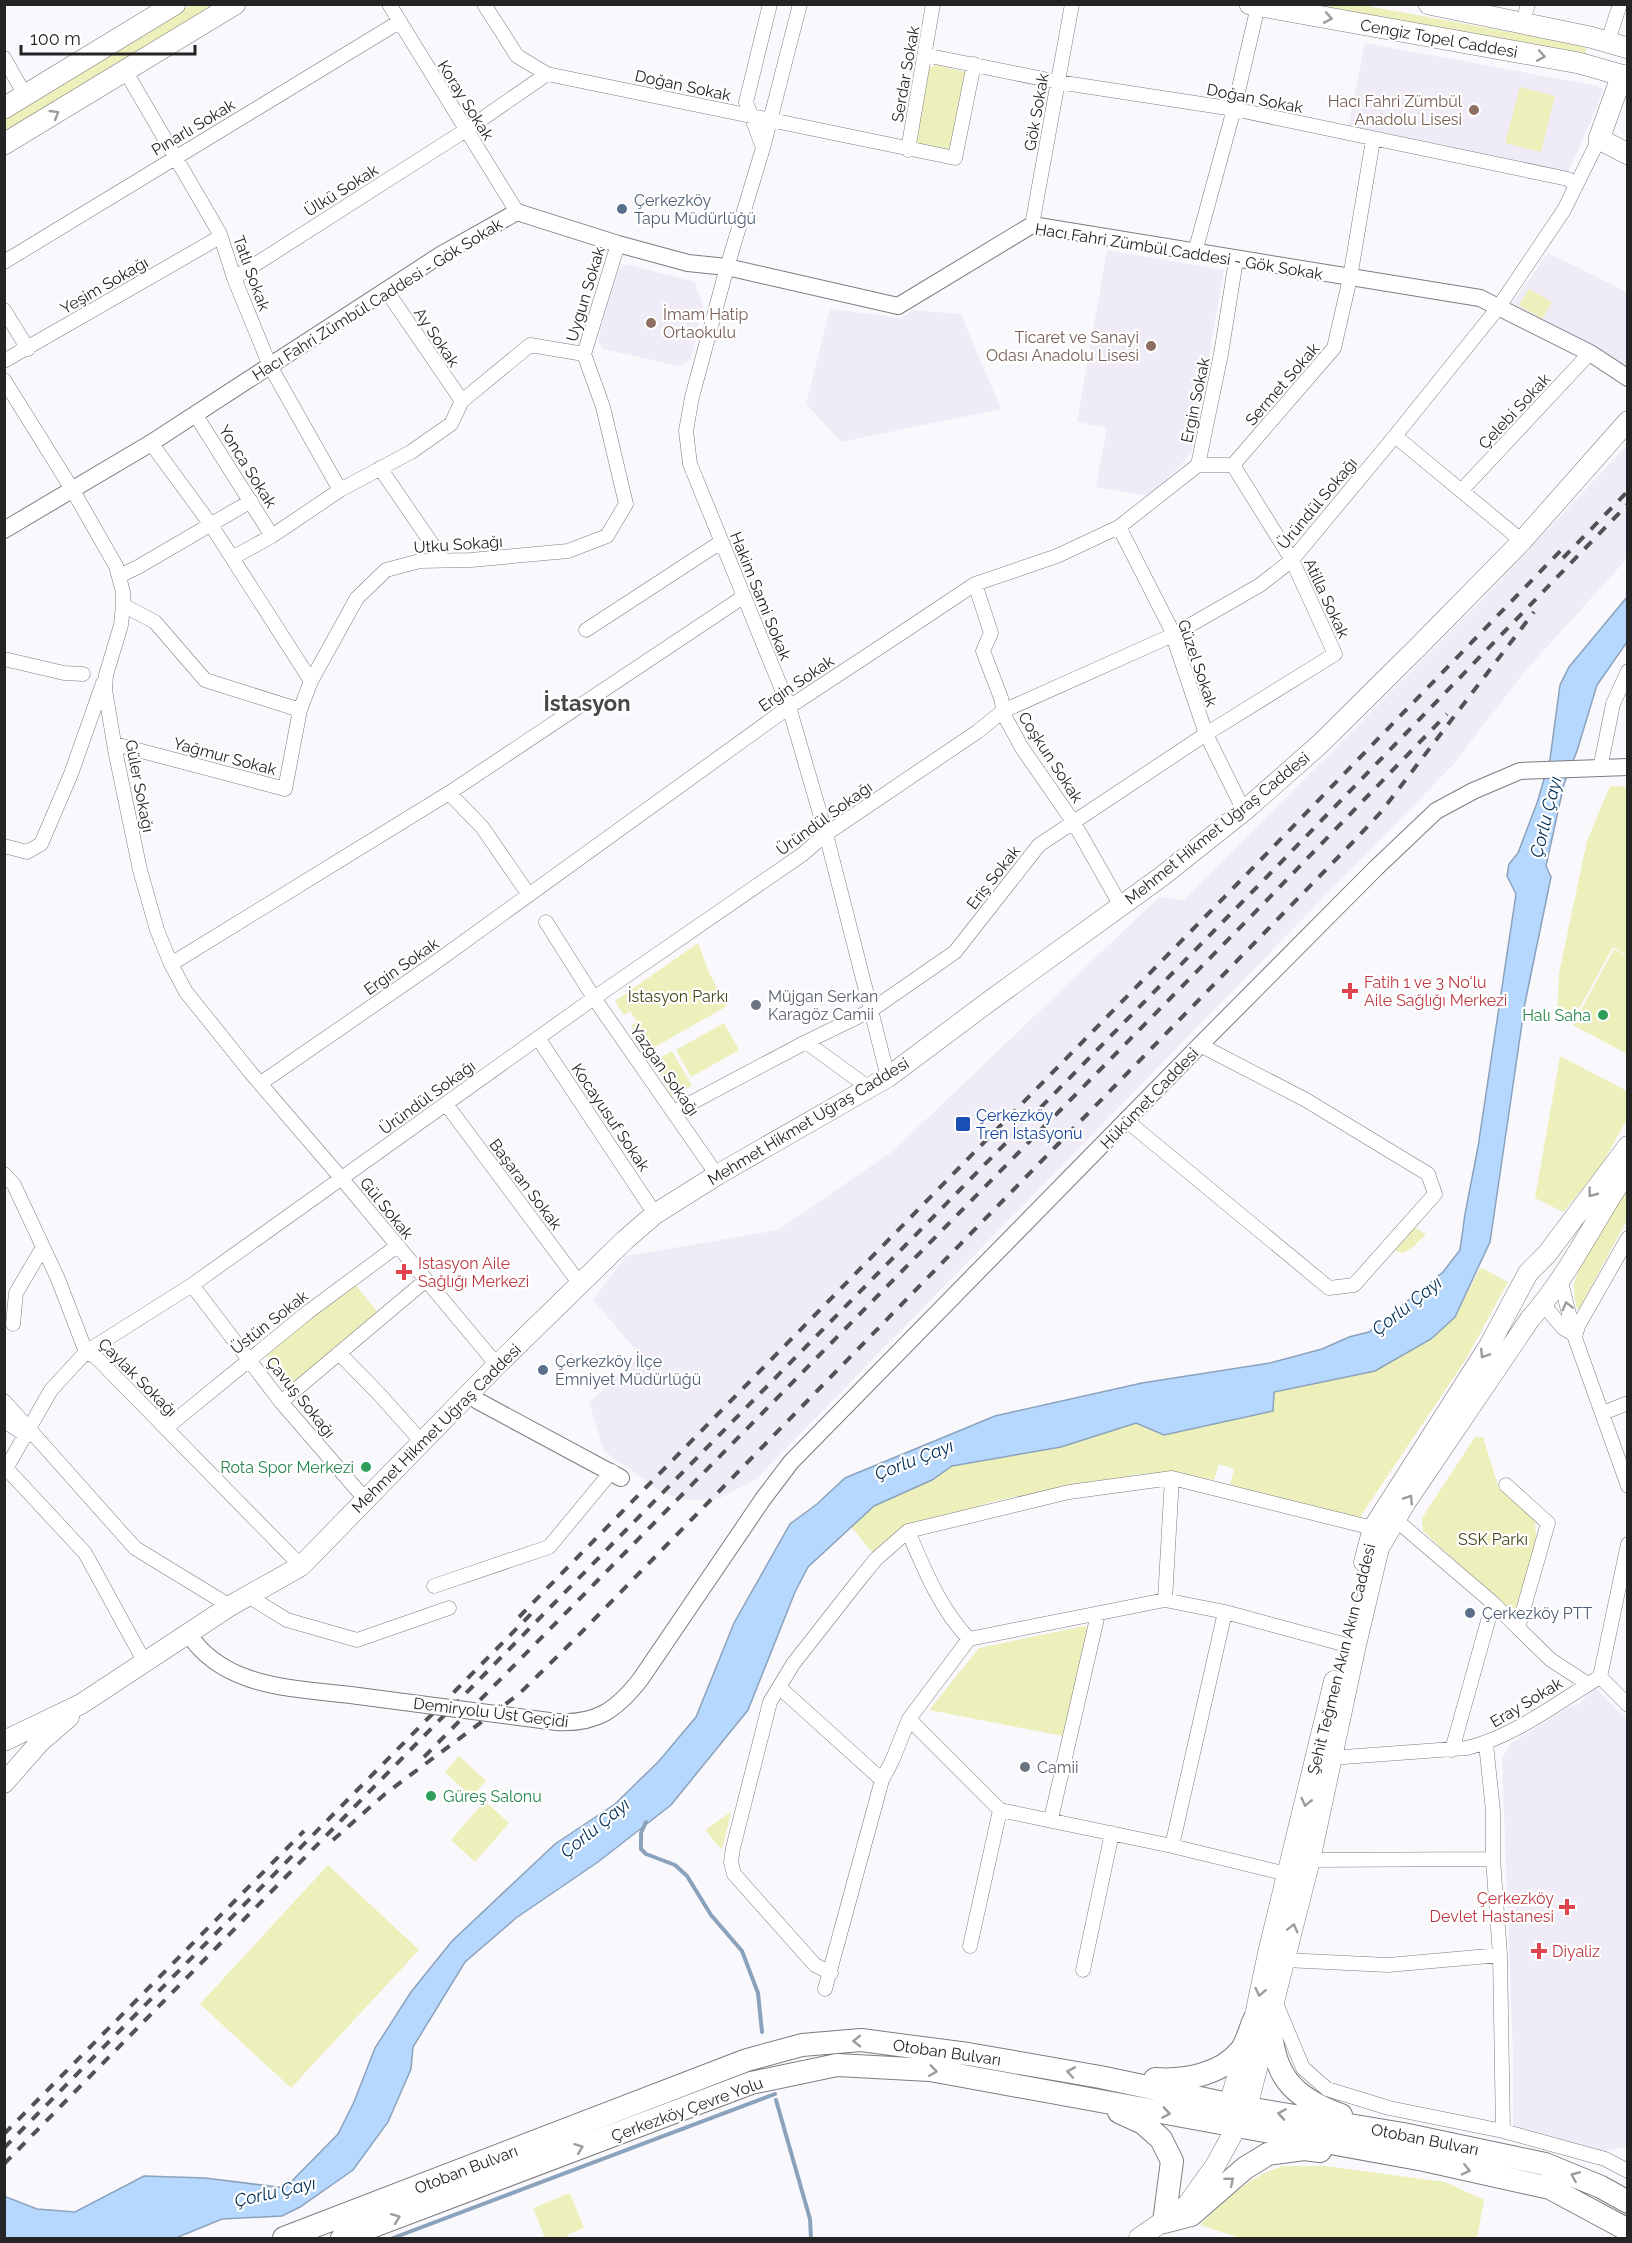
<svg xmlns="http://www.w3.org/2000/svg" width="1632" height="2243" viewBox="0 0 1632 2243" font-family="Raleway,sans-serif">
  <style>
    .built { fill: #efecf7 }
    .green { fill: #edf0bb }
    .water { fill: #b7d8fe; stroke: #8ba2bd; stroke-width: 1.5 }
    .lines { fill: none; stroke-linecap: round; stroke-linejoin: round }
    .stream { stroke: #8ba2bd; stroke-width: 4 }
    .minor-casing { stroke: #7d7c80; stroke-width: 15 }
    .tertiary-casing { stroke: #7d7c80; stroke-width: 18 }
    .secondary-casing { stroke: #7d7c80; stroke-width: 21 }
    .primary-casing { stroke: #7d7c80; stroke-width: 22 }
    .trunk-casing { stroke: #7d7c80; stroke-width: 24 }
    .minor { stroke: #fff; stroke-width: 14 }
    .tertiary { stroke: #fff; stroke-width: 16 }
    .secondary { stroke: #fff; stroke-width: 20 }
    .primary { stroke: #fff; stroke-width: 21 }
    .trunk { stroke: #fff; stroke-width: 22 }
    .rail { stroke: #525254; stroke-width: 4; stroke-dasharray: 10 10; stroke-linecap: butt }
    .tertiary-bridge-casing { stroke: #7d7c80; stroke-width: 18; stroke-linecap: butt }
    .tertiary-bridge { stroke: #fff; stroke-width: 16 }
    .oneway { stroke: #9c9c9d }
    .education-dot { fill: #8d6e63; stroke: #fff; stroke-width: 2 }
    .service-dot { fill: #5c6f8a; stroke: #fff; stroke-width: 2 }
    .health-dot { fill: #e0444e; stroke: #fff; stroke-width: 2 }
    .worship-dot { fill: #6b7280; stroke: #fff; stroke-width: 2 }
    .leisure-dot { fill: #2e9e5b; stroke: #fff; stroke-width: 2 }
    .transit-dot { fill: #1a4fb4; stroke: #fff; stroke-width: 2 }
    .labels { text-anchor: middle; stroke-width: 4.5; stroke-linejoin: round; paint-order: stroke }
    .street-label { font-size: 16px; fill: #242425; stroke: #fff }
    .education-label { font-size: 16px; fill: #785e54; stroke: #fff; text-anchor: end }
    .service-label { font-size: 16px; fill: #4e5e75; stroke: #fff; text-anchor: start }
    .health-label { font-size: 16px; fill: #be3a42; stroke: #fff; text-anchor: start }
    .park-label { font-size: 16px; fill: #454619; stroke: #fff }
    .worship-label { font-size: 16px; fill: #5b616d; stroke: #fff; text-anchor: start }
    .leisure-label { font-size: 16px; fill: #27864d; stroke: #fff; text-anchor: end }
    .transit-label { font-size: 16px; fill: #164399; stroke: #fff; text-anchor: start }
    .water-label { font-size: 18px; font-style: italic; fill: #012e57; stroke: #fff }
    .district-label { font-size: 22px; font-weight: bold; fill: #474649; stroke: #fff }
  </style>
  <rect width="100%" height="100%" fill="#f9f8fc"/>
  <path class="built" d="M1365,43l232,43 7,4 -36,83 -220,-44z
    M1107,250l117,20 -32,183 -41,43 -55,-9 11,-59 -30,-6z
    M1548,253l79,39v77l-116,-64z
    M626,264l69,18 8,24 -12,53 -12,7 -76,-17 -5,-9 17,-69z
    M830,309l71,9 11,-8 49,4 40,95 -160,33 -35,-38z
    M1627,445v112l-11,14 -90,99 -74,96 -697,714 -37,19 -35,1 -23,-9 -56,-40 -15,-48 51,-48 -47,-55 33,-44 152,-26 115,-79 266,-254 25,3 295,-297z
    M1595,1687l32,33v426l-21,5 -93,-14v-81l-11,-298 8,-14 55,-35 14,-5z"/>
  <path class="green" d="M191,5h32l-218,131v-20z
    M1266,5h96l225,41 -3,16z
    M936,65l29,7 1,2 -13,71 -7,6 -31,-6 11,-76z
    M1520,87l35,9 -14,56 -36,-9z
    M1529,289l23,13 -10,17 -23,-14z
    M1610,786l17,1v168l-14,-8 -33,60 -23,14 2,-48 28,-132z
    M698,943l11,30 18,33 -79,45 -17,-25 6,-5 -7,-10 -6,4 -9,-14z
    M1614,949l13,7v98l-54,-29z
    M724,1023l15,27 -48,27 -15,-27z
    M672,1051l20,35 -20,11 -19,-35z
    M1560,1056l67,35v28l-27,49 -37,44 -28,-14z
    M1627,1187v33l-48,89 -2,-1c-2,-6 -3,-16 -3,-23 3,-20 41,-79 53,-98z
    M1409,1224l17,10 -13,13 -10,6 -15,-5z
    M1482,1268l26,14 -42,77 -106,158 -27,-5 -103,-27 4,-16 -15,-5 -5,16 -39,-8 -36,2 -141,26 -64,20 -61,33 -22,-26 23,-21 58,-26 20,-14 109,-19 75,-24 28,12 110,-43 101,-21 80,-54 24,-47z
    M354,1283l25,31 -86,74 -31,-37z
    M1475,1437h8l16,52 36,30 1,20 -16,69 -12,2 -85,-79 -1,-13z
    M1084,1626l5,2 -26,108 -134,-26 50,-62z
    M459,1756l27,25 -14,16 -27,-25z
    M485,1801l24,22 -34,39 -24,-22z
    M731,1812l-9,38 -17,-20z
    M328,1865l91,85 -128,138 -91,-84z
    M1283,2166h42l120,16 39,18 -7,38h-237l-40,-13c27,-26 47,-48 83,-59z
    M570,2193l14,35 -17,7 1,3h-23l-12,-30z"/>
  <path class="water" d="M1627,597v45l-30,43 -20,66 -13,33 -18,82 5,11 -26,126 -35,239 -35,75 -24,22 -56,32 -101,21 -1,19 -109,24 -28,-12 -75,24 -109,19 -20,14 -58,26 -66,61 -13,25 -47,118 -77,95 -73,57 -82,56 -51,44 -52,85 -2,22 -23,53 -35,48 -53,37 -18,9 -60,3 -46,19h-171l-1,-42 33,13 38,3 69,-36 61,2 80,10 53,-54 16,-32 21,-54 36,-56 41,-51 103,-97 60,-40 44,-43 37,-44 38,-94 56,-99 27,-20 28,-26 150,-62 147,-33 128,-20 52,-14 27,-12 20,-5 74,-60 17,-22 5,-36 13,-67 38,-253 -9,-18 2,-12 9,-11 19,-50 13,-44 10,-74 9,-18z"/>
  <g class="lines">
    <path class="stream" d="M646,1822l-5,11v16l5,5 29,11 12,11 24,39 31,36 16,42 4,39
      M776,2100l34,119 1,19
      M393,2238l382,-144"/>
    <g class="minor-casing">
      <path id="minor" d="M389,4l128,208
        M484,4l33,52 30,18
        M770,4l-24,98 17,46 -36,119 -35,130 -6,34 4,33 99,243 37,127 62,243
        M1526,11l2,-7
        M1608,41l12,-37
        M925,55l133,27 176,27 334,70 8,7
        M4,58l21,37
        M126,72l94,162 14,44 36,88 70,124
        M763,148l37,-144
        M908,150l25,-146
        M1032,225l40,-221
        M1195,252l39,-143 24,-103
        M4,262l395,-240
        M234,278l232,-148 81,-56 408,84 19,-94
        M386,290l76,111
        M4,310l24,39
        M584,354l34,-110
        M4,361l216,-124
        M4,380l68,109 44,77 7,26v13l-2,20 -15,50 -1,15 11,65 24,115 17,60 14,34 15,28 65,81 91,106 155,186
        M195,414l77,122
        M1395,436l127,105
        M151,443l60,82 100,156
        M1198,465h35
        M1233,465l101,-117 16,-70 23,-138
        M380,468l63,92
        M1461,491l129,-138
        M1119,527l51,100 36,107 38,77
        M232,558l40,-22 68,-46 71,-38 40,-28 11,-23 68,-56 54,9
        M119,576l19,-9 113,-66
        M975,584l16,49 -8,18 18,47 4,19 17,31 52,75 47,83
        M123,605l32,17 50,58 95,30 11,-29 46,-83 29,-28 34,-9 51,-1 97,-9 39,-15 19,-32 -23,-97 -19,-53
        M586,630l135,-88
        M4,659l60,14 19,1
        M115,744l170,45 15,-79
        M1600,769l13,-65 15,-33
        M449,793l33,34 47,68
        M4,846l23,6 14,-8 30,-70 32,-91
        M546,922l48,76 123,177
        M171,964l278,-171 294,-196
        M538,1038l117,176
        M806,1042l63,46
        M261,1083l168,-116 360,-260 114,-75 72,-48 82,-28 62,-29 79,-62 23,-111 15,-94
        M446,1104l134,180
        M674,1112l132,-70 64,-31 85,-59 84,-107 167,-111 129,-80 -43,-94 -59,-95
        M1127,1121l202,167 25,-3 81,-91 -7,-20 -122,-74 -106,-55
        M4,1174l10,11 44,94 28,73 10,5 205,209
        M1560,1278l15,60 53,148
        M192,1285l89,117 84,97
        M1543,1304l20,24 12,7
        M13,1324l3,-31 27,-46
        M1575,1337l3,-11 50,-88
        M339,1353l40,41 43,48
        M4,1401l131,147 95,58
        M281,1402l144,-121
        M1603,1413l25,-10
        M4,1421l23,15
        M166,1428l142,-116 89,-66
        M6,1468l79,85 59,108
        M4,1472l47,-82 35,-38 106,-67 402,-287 209,-144 23,-20 151,-102 26,-21 170,-76 87,-50 32,-25 103,-124 103,-128 66,-98 35,-71
        M1396,1520l97,83 25,25 30,-105 -42,-38
        M908,1531c16,38 32,78 61,108
        M434,1586l115,-39 63,-76
        M248,1596l39,24 70,20 92,-32
        M1165,1600l7,-122
        M1518,1628l33,32 37,24
        M1600,1677l28,28
        M779,1687l103,93
        M1486,1744l7,67v48l7,96 3,176
        M1452,1750l41,-147
        M1330,1758l137,-10c48,-12 91,-46 133,-71l28,-133
        M1000,1810l-91,-91 60,-80 196,-39 60,12 118,32
        M1051,1819l47,-205
        M1172,1846l53,-234
        M1310,1860l183,-1
        M970,1946l30,-136 172,36 115,28
        M1285,1960l103,5 112,-10
        M1083,1970l29,-137
        M831,1973l-16,-8 -81,-91 -3,-12 2,-14 37,-146 23,-38 62,-79 21,-26 32,-28 161,-39 103,-14 201,50
        M825,1989l57,-209 10,-19 17,-42
        M1275,2001l28,67 24,21 62,19 114,23 102,28 23,12"/>
    </g>
    <g class="tertiary-casing">
      <path id="tertiary" d="M4,530l147,-87 291,-189 75,-42 101,32 70,19 39,4 171,39 134,-81 448,73 110,55 38,25
        M469,1393l9,8 143,77
        M188,1633c36,57 110,55 170,63
        M557,1722c40,2 59,-12 83,-42l123,-181 28,-37 409,-417 176,-177 60,-57 37,-20 47,-20 108,-4"/>
    </g>
    <g class="secondary-casing">
      <path id="secondary" d="M1364,1562l9,-34 116,-182 39,-73 19,-19 81,-108
        M4,1741l77,-37 149,-98 71,-40 196,-201 128,-125 30,-26 62,-39 171,-98 103,-77 170,-123 83,-66 76,-67 98,-97 104,-106 106,-120
        M4,1783l36,-41 29,-25
        M1225,2118l29,-98 14,-67 66,-272
        M1139,2238l48,-33 28,-39 32,-58 63,-248 46,-215 23,-97 27,-46 124,-183c39,-44 65,-100 98,-149"/>
    </g>
    <g class="primary-casing">
      <path id="primary" d="M1250,4l329,59 49,14
        M1429,4l161,33 38,11
        M1622,75l-23,64 29,15
        M4,108l171,-104
        M4,144l231,-140"/>
    </g>
    <g class="trunk-casing">
      <path id="trunk" d="M1270,2019c2,54 20,78 71,96
        M1155,2079c29,2 66,-4 86,-29 6,-8 9,-21 13,-30
        M1119,2112l24,11 18,16 11,22 -8,61 27,-7 54,-47 23,-14 36,-5 16,2
        M284,2238l463,-178 55,-15 59,-5 107,14 132,23 147,31 156,26 142,30 56,23 27,15
        M342,2238l409,-155 86,-18 93,5 494,90 126,28 78,42"/>
    </g>
    <use href="#minor" class="minor"/>
    <use href="#tertiary" class="tertiary"/>
    <use href="#secondary" class="secondary"/>
    <use href="#primary" class="primary"/>
    <use href="#trunk" class="trunk"/>
    <path class="rail" d="M1563,558l65,-67
      M519,1617l726,-741 322,-332
      M424,1757l844,-858 179,-185
      M333,1840l52,-46 134,-100 52,-51 782,-801 28,-30 153,-200
      M4,2134l300,-303
      M4,2148l527,-534
      M4,2164l1253,-1277 371,-383"/>
    <g class="tertiary-bridge-casing">
      <path id="tertiary-bridge" d="M358,1696l199,26"/>
    </g>
    <use href="#tertiary-bridge" class="tertiary-bridge"/>
  </g>
  <defs><path id="oneway-chevron" d="M-2-3.5L2.5 0L-2 3.5" fill="none" stroke-width="1.6" stroke-linecap="round" stroke-linejoin="round" transform="scale(1.5)"/></defs>
  <g class="oneway">
    <use href="#oneway-chevron" transform="translate(1328 18) rotate(10)"/>
    <use href="#oneway-chevron" transform="translate(1541 56) rotate(10)"/>
    <use href="#oneway-chevron" transform="translate(55 114) rotate(-31)"/>
    <use href="#oneway-chevron" transform="translate(1592 1193) rotate(127)"/>
    <use href="#oneway-chevron" transform="translate(1567 1306) rotate(-104)"/>
    <use href="#oneway-chevron" transform="translate(1484 1354) rotate(123)"/>
    <use href="#oneway-chevron" transform="translate(1409 1499) rotate(-57)"/>
    <use href="#oneway-chevron" transform="translate(1306 1802) rotate(103)"/>
    <use href="#oneway-chevron" transform="translate(1293 1928) rotate(-76)"/>
    <use href="#oneway-chevron" transform="translate(1260 1992) rotate(102)"/>
    <use href="#oneway-chevron" transform="translate(857 2041) rotate(179)"/>
    <use href="#oneway-chevron" transform="translate(933 2071) rotate(8)"/>
    <use href="#oneway-chevron" transform="translate(1071 2072) rotate(-170)"/>
    <use href="#oneway-chevron" transform="translate(1166 2113) rotate(9)"/>
    <use href="#oneway-chevron" transform="translate(1282 2114) rotate(-171)"/>
    <use href="#oneway-chevron" transform="translate(579 2148) rotate(-21)"/>
    <use href="#oneway-chevron" transform="translate(1466 2170) rotate(13)"/>
    <use href="#oneway-chevron" transform="translate(1575 2176) rotate(-157)"/>
    <use href="#oneway-chevron" transform="translate(1230 2181) rotate(-40)"/>
    <use href="#oneway-chevron" transform="translate(396 2218) rotate(-21)"/>
  </g>
  <g class="education-dot">
    <circle cx="1474" cy="110" r="6"/>
    <circle cx="651" cy="323" r="6"/>
    <circle cx="1151" cy="346" r="6"/>
  </g>
  <g class="service-dot">
    <circle cx="622" cy="209" r="6"/>
    <circle cx="543" cy="1370" r="6"/>
    <circle cx="1470" cy="1613" r="6"/>
  </g>
  <g class="health-dot">
    <path d="M1347 982h6v6h6v6h-6v6h-6v-6h-6v-6h6z"/>
    <path d="M401 1263h6v6h6v6h-6v6h-6v-6h-6v-6h6z"/>
    <path d="M1564 1898h6v6h6v6h-6v6h-6v-6h-6v-6h6z"/>
    <path d="M1536 1942h6v6h6v6h-6v6h-6v-6h-6v-6h6z"/>
  </g>
  <g class="worship-dot">
    <circle cx="756" cy="1005" r="6"/>
    <circle cx="1025" cy="1767" r="6"/>
  </g>
  <g class="leisure-dot">
    <circle cx="1603" cy="1015" r="6"/>
    <circle cx="366" cy="1467" r="6"/>
    <circle cx="431" cy="1796" r="6"/>
  </g>
  <rect class="transit-dot" x="955" y="1116" width="16" height="16" rx="3"/>
  <g class="labels">
    <g class="street-label">
      <text transform="translate(1439 38) rotate(10)" y="6">Cengiz Topel Caddesi</text>
      <text transform="translate(905 74) rotate(-80)" y="6">Serdar Sokak</text>
      <text transform="translate(683 85) rotate(12)" y="6">Doğan Sokak</text>
      <text transform="translate(1255 98) rotate(11)" y="6">Doğan Sokak</text>
      <text transform="translate(466 100) rotate(58)" y="6">Koray Sokak</text>
      <text transform="translate(1036 112) rotate(-80)" y="6">Gök Sokak</text>
      <text transform="translate(193 127) rotate(-31)" y="6">Pınarlı Sokak</text>
      <text transform="translate(341 190) rotate(-32)" y="6">Ülkü Sokak</text>
      <text transform="translate(1179 251) rotate(9)" y="6">Hacı Fahri Zümbül Caddesi - Gök Sokak</text>
      <text transform="translate(252 273) rotate(70)" y="6">Tatlı Sokak</text>
      <text transform="translate(104 285) rotate(-30)" y="6">Yeşim Sokağı</text>
      <text transform="translate(585 294) rotate(-73)" y="6">Uygun Sokak</text>
      <text transform="translate(377 299) rotate(-32)" y="6">Hacı Fahri Zümbül Caddesi - Gök Sokak</text>
      <text transform="translate(437 337) rotate(56)" y="6">Ay Sokak</text>
      <text transform="translate(1282 384) rotate(-49)" y="6">Sermet Sokak</text>
      <text transform="translate(1195 400) rotate(-78)" y="6">Ergin Sokak</text>
      <text transform="translate(1514 411) rotate(-47)" y="6">Çelebi Sokak</text>
      <text transform="translate(248 466) rotate(58)" y="6">Yonca Sokak</text>
      <text transform="translate(1317 503) rotate(-50)" y="6">Üründül Sokağı</text>
      <text transform="translate(458 544) rotate(-4)" y="6">Utku Sokağı</text>
      <text transform="translate(761 596) rotate(68)" y="6">Hakim Sami Sokak</text>
      <text transform="translate(1327 598) rotate(65)" y="6">Atilla Sokak</text>
      <text transform="translate(1198 663) rotate(71)" y="6">Güzel Sokak</text>
      <text transform="translate(796 683) rotate(-34)" y="6">Ergin Sokak</text>
      <text transform="translate(225 756) rotate(15)" y="6">Yağmur Sokak</text>
      <text transform="translate(1051 757) rotate(57)" y="6">Coşkun Sokak</text>
      <text transform="translate(140 786) rotate(79)" y="6">Güler Sokağı</text>
      <text transform="translate(824 818) rotate(-36)" y="6">Üründül Sokağı</text>
      <text transform="translate(1217 828) rotate(-39)" y="6">Mehmet Hikmet Uğraş Caddesi</text>
      <text transform="translate(993 877) rotate(-52)" y="6">Eriş Sokak</text>
      <text transform="translate(401 966) rotate(-35)" y="6">Ergin Sokak</text>
      <text transform="translate(665 1070) rotate(55)" y="6">Yazgan Sokağı</text>
      <text transform="translate(427 1097) rotate(-36)" y="6">Üründül Sokağı</text>
      <text transform="translate(1149 1098) rotate(-46)" y="6">Hükümet Caddesi</text>
      <text transform="translate(611 1117) rotate(56)" y="6">Kocayusuf Sokak</text>
      <text transform="translate(808 1121) rotate(-31)" y="6">Mehmet Hikmet Uğraş Caddesi</text>
      <text transform="translate(526 1184) rotate(53)" y="6">Başaran Sokak</text>
      <text transform="translate(387 1208) rotate(51)" y="6">Gül Sokak</text>
      <text transform="translate(269 1322) rotate(-38)" y="6">Üstün Sokak</text>
      <text transform="translate(138 1377) rotate(45)" y="6">Çaylak Sokağı</text>
      <text transform="translate(301 1397) rotate(51)" y="6">Çavuş Sokağı</text>
      <text transform="translate(436 1428) rotate(-45)" y="6">Mehmet Hikmet Uğraş Caddesi</text>
      <text transform="translate(1341 1659) rotate(-76)" y="6">Şehit Teğmen Akın Akın Caddesi</text>
      <text transform="translate(1526 1702) rotate(-31)" y="6">Eray Sokak</text>
      <text transform="translate(491 1712) rotate(7)" y="6">Demiryolu Üst Geçidi</text>
      <text transform="translate(947 2052) rotate(8)" y="6">Otoban Bulvarı</text>
      <text transform="translate(687 2109) rotate(-20)" y="6">Çerkezköy Çevre Yolu</text>
      <text transform="translate(1425 2139) rotate(11)" y="6">Otoban Bulvarı</text>
      <text transform="translate(466 2169) rotate(-21)" y="6">Otoban Bulvarı</text>
    </g>
    <g class="education-label">
      <text x="1462" y="107">Hacı Fahri Zümbül<tspan x="1462" dy="18">Anadolu Lisesi</tspan></text>
      <text x="663" y="320" text-anchor="start">İmam Hatip<tspan x="663" dy="18">Ortaokulu</tspan></text>
      <text x="1139" y="343">Ticaret ve Sanayi<tspan x="1139" dy="18">Odası Anadolu Lisesi</tspan></text>
    </g>
    <g class="service-label">
      <text x="634" y="206">Çerkezköy<tspan x="634" dy="18">Tapu Müdürlüğü</tspan></text>
      <text x="555" y="1367">Çerkezköy İlçe<tspan x="555" dy="18">Emniyet Müdürlüğü</tspan></text>
      <text x="1482" y="1619">Çerkezköy PTT</text>
    </g>
    <g class="health-label">
      <text x="1364" y="988">Fatih 1 ve 3 No'lu<tspan x="1364" dy="18">Aile Sağlığı Merkezi</tspan></text>
      <text x="418" y="1269">Istasyon Aile<tspan x="418" dy="18">Sağlığı Merkezi</tspan></text>
      <text x="1554" y="1904" text-anchor="end">Çerkezköy<tspan x="1554" dy="18">Devlet Hastanesi</tspan></text>
      <text x="1552" y="1957">Diyaliz</text>
    </g>
    <g class="park-label">
      <text x="678" y="1002">İstasyon Parkı</text>
      <text x="1493" y="1545">SSK Parkı</text>
    </g>
    <g class="worship-label">
      <text x="768" y="1002">Müjgan Serkan<tspan x="768" dy="18">Karagöz Camii</tspan></text>
      <text x="1037" y="1773">Camii</text>
    </g>
    <g class="leisure-label">
      <text x="1591" y="1021">Halı Saha</text>
      <text x="354" y="1473">Rota Spor Merkezi</text>
      <text x="443" y="1802" text-anchor="start">Güreş Salonu</text>
    </g>
    <g class="transit-label">
      <text x="976" y="1121">Çerkezköy<tspan x="976" dy="18">Tren İstasyonu</tspan></text>
    </g>
    <g class="water-label">
      <text transform="translate(1546 817) rotate(-76)" y="6">Çorlu Çayı</text>
      <text transform="translate(1407 1306) rotate(-38)" y="6">Çorlu Çayı</text>
      <text transform="translate(914 1460) rotate(-21)" y="6">Çorlu Çayı</text>
      <text transform="translate(595 1828) rotate(-39)" y="6">Çorlu Çayı</text>
      <text transform="translate(275 2192) rotate(-13)" y="6">Çorlu Çayı</text>
    </g>
    <g class="district-label">
      <text x="587" y="711">İstasyon</text>
    </g>
  </g>
  <rect width="1632" height="2243" fill="none" stroke="#242425" stroke-width="12"/>
  <path d="M21 45v9h174v-9" fill="none" stroke="#242425" stroke-width="3"/>
  <text x="30" y="45" font-size="18" fill="#242425" stroke="#ffffff" stroke-width="4.5" paint-order="stroke">100 m</text>
</svg>
